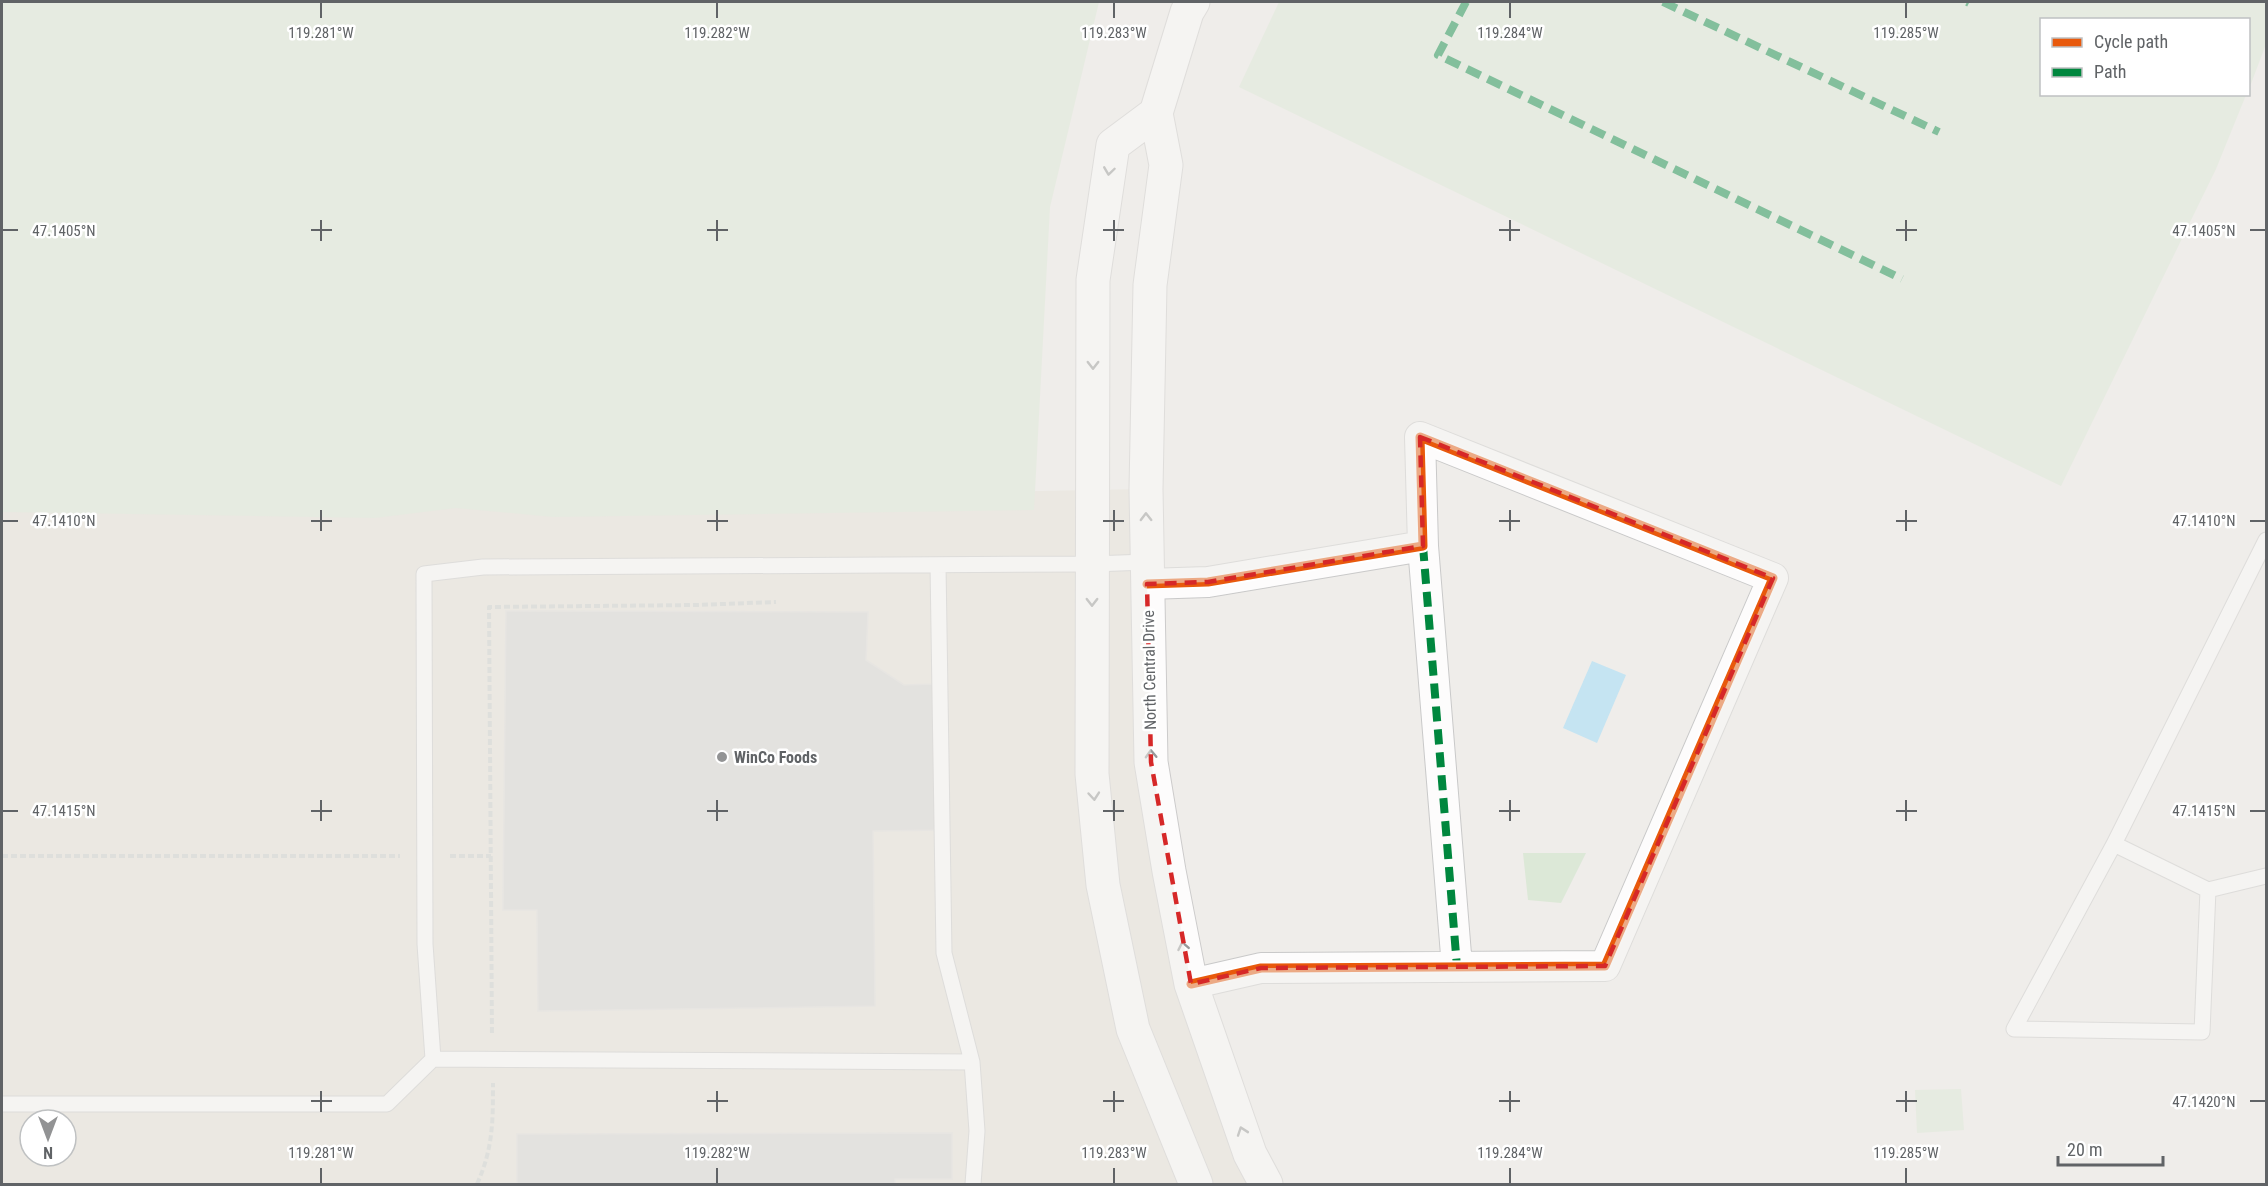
<svg xmlns="http://www.w3.org/2000/svg" width="2268" height="1186" viewBox="0 0 2268 1186" font-family="'Roboto Condensed',sans-serif">
  <style>
    .commercial { fill: #e6e2d9; fill-rule: evenodd }
    .green { fill: #dce8d7 }
    .water { fill: #c5e4f2 }
    .building { fill: #d5d4d2; stroke: #dedcd9; stroke-width: 1.5 }
    .lines { fill: none; stroke-linecap: round; stroke-linejoin: round }
    .lane-casing { stroke: #c9c9c9; stroke-width: 17 }
    .street-casing { stroke: #c9c9c9; stroke-width: 32 }
    .secondary-casing { stroke: #cccbcb; stroke-width: 35 }
    .path { stroke: #cbcfcd; stroke-width: 4; stroke-dasharray: 6 3; stroke-linecap: butt }
    .lane { stroke: #fdfcfc; stroke-width: 15 }
    .street { stroke: #fdfcfc; stroke-width: 30 }
    .secondary { stroke: #fdfcfc; stroke-width: 33 }
    .quiet { stroke: #00873e; stroke-width: 8; stroke-dasharray: 15 8; stroke-linecap: butt }
    .cycleway-casing { stroke: #fff; stroke-width: 13 }
    .cycleway { stroke: #e8590c; stroke-width: 9 }
    .oneway { stroke: #97999a }
    .marked { fill: none; stroke: #d62828; stroke-width: 4.5; stroke-dasharray: 12 8; stroke-linejoin: round }
    .ticks { fill: none; stroke: #606366; stroke-width: 2 }
    .poi-dot { fill: #929394; stroke: #fff; stroke-width: 2 }
    .labels { text-anchor: middle; stroke-width: 5; stroke-linejoin: round; paint-order: stroke }
    .street-label { font-size: 16px; fill: #606366; stroke: #fff }
    .poi-label { font-size: 16px; font-weight: bold; fill: #606366; stroke: #fff; text-anchor: start }
    .ticks-label { font-size: 15px; text-anchor: middle; fill: #606366; stroke: #fff; stroke-width: 5; stroke-linejoin: round; paint-order: stroke }
  </style>
  <rect width="100%" height="100%" fill="#efedea"/>
  <path class="commercial" d="M1146,489l23,382 97,313h-1264v-673zM30,1120h36v36h-36z"/>
  <path class="green" d="M2,2h1097l-49,205 -16,303 -481,7 -97,-9 -81,10 -373,-6z
    M1279,2h987v42l-17,45 -1,-69h-206v74l204,1 -30,74 -155,317 -822,-399z
    M1523,853h63l-25,50 -33,-3z
    M1961,1089l3,41 -47,3 -2,-43z
    M2078,1183l188,1h-188z"/>
  <path class="water" d="M1592,661l34,14 -29,68 -34,-15z"/>
  <path class="building" d="M506,611l362,1 -2,48 38,25 34,-1 2,146 -67,1 2,175 -337,5 -1,-101h-34z
    M952,1133v46h-57v5h-399l21,-1v-49z"/>
  <g class="lines">
    <g class="lane-casing">
      <path id="lane" d="M2266,540l-152,304 94,46 58,-14
        M938,565l6,388 28,109
        M2114,844l-100,185 188,3 6,-142
        M433,1059l-8,-115 -1,-370 59,-7 609,-3 55,-2
        M2,1104h385l46,-45 539,3 5,69 -4,53"/>
    </g>
    <g class="street-casing">
      <path id="street" d="M1423,546l34,421
        M1147,584l61,-2 215,-36 -3,-109 353,141 -168,388 -344,2 -70,16"/>
    </g>
    <g class="secondary-casing">
      <path id="secondary" d="M1193,2l-6,10 -31,101 10,52 -16,120 -4,204 5,273 18,109 22,113 59,170 16,30
        M1156,113l-43,32 -20,135 -1,494 11,111 30,144 63,155"/>
    </g>
    <path class="path" d="M2,856h398
      M450,856h41
      M492,1033l-3,-426 207,-2 80,-3
      M477,1184c16,-35 16,-63 16,-101"/>
    <use href="#lane" class="lane"/>
    <use href="#street" class="street"/>
    <use href="#secondary" class="secondary"/>
    <path class="quiet" d="M1466,2l-28,53 464,224
      M1663,2l276,130
      M1967,2l2,1
      M1423,546l34,421"/>
    <g class="cycleway-casing">
      <path id="cycleway" d="M1147,584l61,-2 215,-36 -3,-109 353,141 -168,388 -344,2 -70,16"/>
    </g>
    <use href="#cycleway" class="cycleway"/>
  </g>
  <defs><path id="oneway-chevron" d="M-2-3.5L2.5 0L-2 3.5" fill="none" stroke-width="1.6" stroke-linecap="round" stroke-linejoin="round" transform="scale(1.5)"/></defs>
  <g class="oneway">
    <use href="#oneway-chevron" transform="translate(1109 171) rotate(98)"/>
    <use href="#oneway-chevron" transform="translate(1093 365) rotate(90)"/>
    <use href="#oneway-chevron" transform="translate(1146 517) rotate(-91)"/>
    <use href="#oneway-chevron" transform="translate(1092 602) rotate(90)"/>
    <use href="#oneway-chevron" transform="translate(1151 754) rotate(-92)"/>
    <use href="#oneway-chevron" transform="translate(1094 796) rotate(85)"/>
    <use href="#oneway-chevron" transform="translate(1183 946) rotate(-101)"/>
    <use href="#oneway-chevron" transform="translate(1242 1131) rotate(-109)"/>
  </g>
  <path d="M0 0H2268V1186H0ZM1420,437l353,141 -168,388 -344,2 -70,16 -40,-222 -4,-178 61,-2 215,-36z" fill="#efedea" fill-opacity=".55" fill-rule="evenodd"/>
  <path class="marked" d="M1420,437l353,141 -168,388 -344,2 -70,16 -40,-222 -4,-178 61,-2 215,-36z"/>
  <path class="ticks" d="M321,3v15M717,3v15M1114,3v15M1510,3v15M1906,3v15M321,220v21M717,220v21M1114,220v21M1510,220v21M1906,220v21M3,230h15M311,230h21M707,230h21M1103,230h21M1499,230h21M1896,230h21M2250,230h15M321,510v21M717,510v21M1114,510v21M1510,510v21M1906,510v21M3,521h15M311,521h21M707,521h21M1103,521h21M1499,521h21M1896,521h21M2250,521h15M321,800v21M717,800v21M1114,800v21M1510,800v21M1906,800v21M3,811h15M311,811h21M707,811h21M1103,811h21M1499,811h21M1896,811h21M2250,811h15M321,1091v21M717,1091v21M1114,1091v21M1510,1091v21M1906,1091v21M311,1101h21M707,1101h21M1103,1101h21M1499,1101h21M1896,1101h21M2250,1101h15M321,1168v15M717,1168v15M1114,1168v15M1510,1168v15M1906,1168v15"/>
  <circle class="poi-dot" cx="722" cy="757" r="6"/>
  <g class="labels">
    <g class="street-label">
      <text transform="translate(1149 670) rotate(-91)" y="6">North Central Drive</text>
    </g>
    <g class="poi-label">
      <text x="734" y="763">WinCo Foods</text>
    </g>
  </g>
  <g class="ticks-label">
    <text x="321" y="38">119.281°W</text>
    <text x="717" y="38">119.282°W</text>
    <text x="1114" y="38">119.283°W</text>
    <text x="1510" y="38">119.284°W</text>
    <text x="1906" y="38">119.285°W</text>
    <text x="2204" y="236">47.1405°N</text>
    <text x="64" y="236">47.1405°N</text>
    <text x="2204" y="526">47.1410°N</text>
    <text x="64" y="526">47.1410°N</text>
    <text x="2204" y="816">47.1415°N</text>
    <text x="64" y="816">47.1415°N</text>
    <text x="2204" y="1107">47.1420°N</text>
    <text x="321" y="1158">119.281°W</text>
    <text x="717" y="1158">119.282°W</text>
    <text x="1114" y="1158">119.283°W</text>
    <text x="1510" y="1158">119.284°W</text>
    <text x="1906" y="1158">119.285°W</text>
  </g>
  <rect width="2268" height="1186" fill="none" stroke="#606366" stroke-width="6"/>
  <rect x="2040" y="18" width="210" height="78" fill="#ffffff" stroke="#bfc1c2" stroke-width="1.5"/>
  <rect x="2052" y="38" width="30" height="9" fill="#e8590c" stroke="#bfc1c2" stroke-width="1.5"/>
  <text x="2094" y="48" font-size="18" fill="#606366">Cycle path</text>
  <rect x="2052" y="68" width="30" height="9" fill="#00873e" stroke="#bfc1c2" stroke-width="1.5"/>
  <text x="2094" y="78" font-size="18" fill="#606366">Path</text>
  <g transform="translate(48 1138) rotate(180)"><circle r="28" fill="#ffffff" stroke="#bfc1c2" stroke-width="1.5"/>
  <path d="M0-4.5L10 22L0 15L-10 22Z" fill="#929394"/>
  <text y="-9" font-size="16" font-weight="bold" text-anchor="middle" fill="#606366">N</text>
  </g>
  <path d="M2058 1156v9h105v-9" fill="none" stroke="#606366" stroke-width="3"/>
  <text x="2067" y="1156" font-size="18" fill="#606366" stroke="#ffffff" stroke-width="4.5" paint-order="stroke">20 m</text>
</svg>
